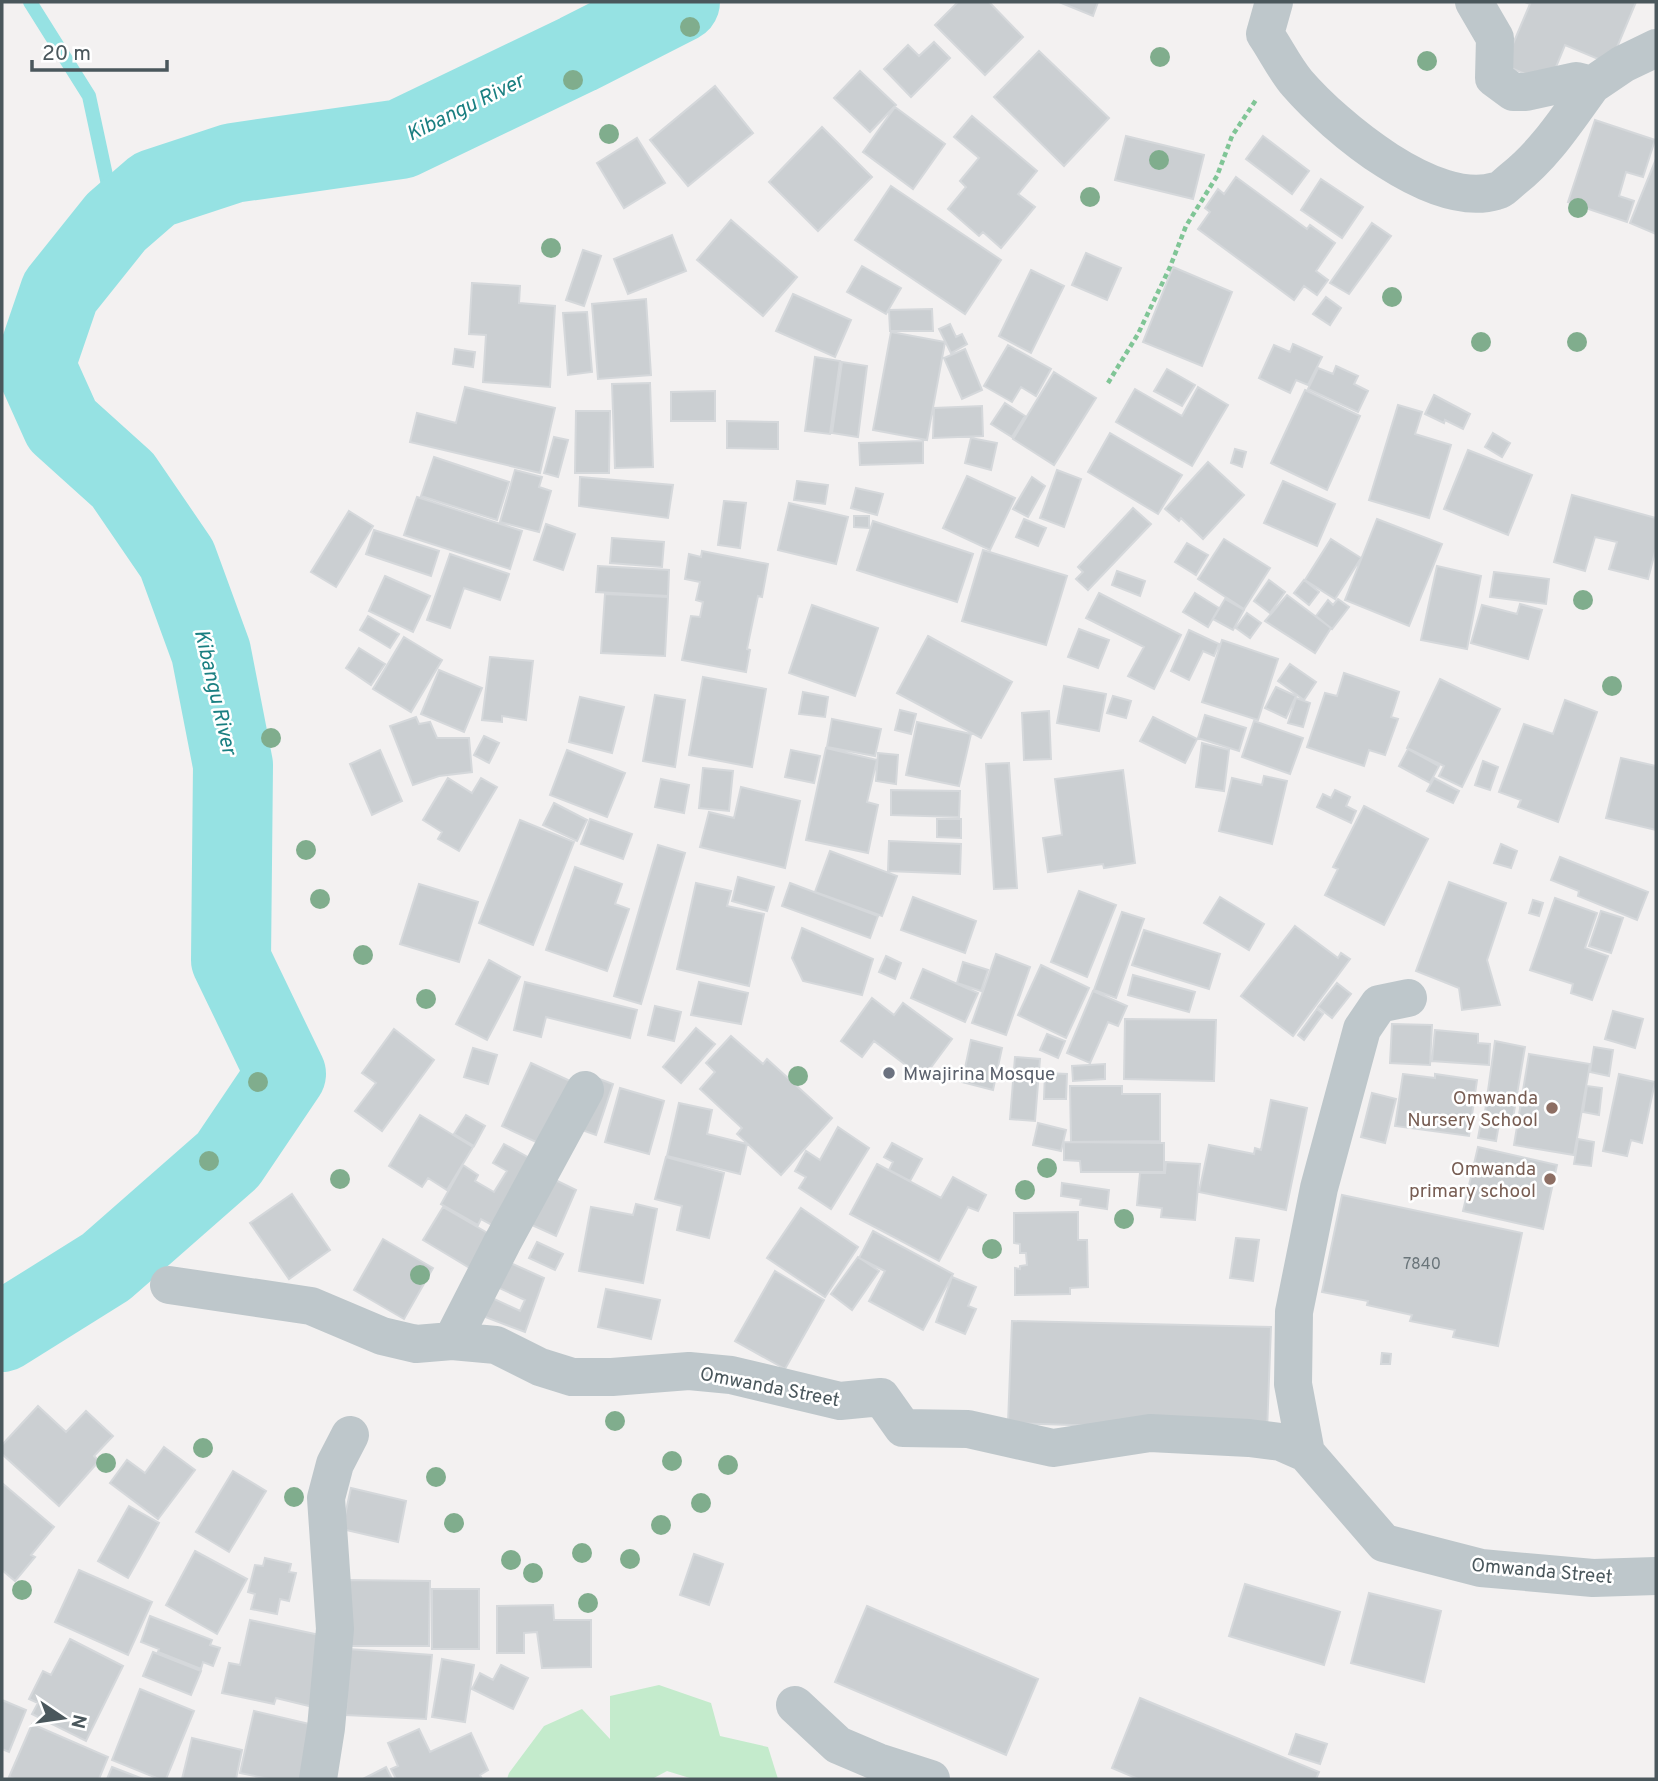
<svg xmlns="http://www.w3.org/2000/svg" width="1658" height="1781" viewBox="0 0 1658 1781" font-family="Overpass,sans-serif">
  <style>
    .green { fill: #c4ebcc }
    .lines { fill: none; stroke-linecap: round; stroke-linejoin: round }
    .stream { stroke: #96e2e3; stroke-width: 14 }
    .river { stroke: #96e2e3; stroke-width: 80 }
    .building { fill: #cbcfd2; stroke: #d5d8db; stroke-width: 2 }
    .path { stroke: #80c596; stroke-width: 4.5; stroke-dasharray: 5 3.5; stroke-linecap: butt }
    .minor { stroke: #bec7cb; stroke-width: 38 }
    .tree { fill: #80ad8d }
    .worship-dot { fill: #6b7280; stroke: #fff; stroke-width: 2.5 }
    .education-dot { fill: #8d6e63; stroke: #fff; stroke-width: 2.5 }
    .labels { text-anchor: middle; stroke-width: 5; stroke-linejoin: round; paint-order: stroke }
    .number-label { font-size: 16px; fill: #6a757a }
    .worship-label { font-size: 19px; fill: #5b616d; stroke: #fff; text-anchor: start }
    .education-label { font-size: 19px; fill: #785e54; stroke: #fff; text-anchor: end }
    .street-label { font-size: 19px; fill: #4a575c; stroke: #fff }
    .water-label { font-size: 21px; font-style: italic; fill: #1a7f81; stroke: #fff }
  </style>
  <rect width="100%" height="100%" fill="#f3f1f1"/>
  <path class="green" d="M659,1685l52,18 9,33 48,11 10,32h-85l-26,-8 -15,8h-145l2,-6 35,-47 38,-17 28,30v-43z"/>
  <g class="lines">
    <path class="stream" d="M30,2l59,94 27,126"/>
    <path class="river" d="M2,1332l104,-65 122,-107 58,-86 -55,-114 2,-195 -22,-113 -34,-93 -54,-79 -61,-55 -27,-60 25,-73 56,-70 38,-33 79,-26 168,-24 177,-85 102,-52"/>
  </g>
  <path class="building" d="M958,2h31l34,35 -38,38 -50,-50z
    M1059,2h39l-5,14z
    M1525,2h111l-26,62 -45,-19 -16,39 -45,-19 26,-61z
    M934,42l16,16 -39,39 -27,-28 24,-24 11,11z
    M1039,51l70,67 -45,48 -70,-69z
    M860,71l36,34 -26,27 -36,-34z
    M715,86l38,47 -65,53 -38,-46z
    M895,107l50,37 -32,45 -50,-37z
    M972,116l65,55 -19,23 17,13 -34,41 -18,-16 -4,4 -31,-27 18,-22 -6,-6 19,-23 -25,-21z
    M1595,120l60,20 -12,37 -17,-5 -7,24 15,5 -7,21 -59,-20z
    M822,127l50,50 -54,54 -49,-49z
    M1126,136l78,19 -11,44 -78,-19z
    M1263,136l46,35 -17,23 -46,-35z
    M637,138l28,45 -41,25 -27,-45z
    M1656,159v75l-26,-11z
    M1236,177l71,52 3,-4 25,18 -19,28 12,9 -11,15 -13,-9 -10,14 -96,-71 12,-17 -5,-4 13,-19 6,5z
    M1321,179l42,28 -21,31 -41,-28z
    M891,186l110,74 -36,54 -110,-74z
    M731,220l66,57 -34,39 -66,-56z
    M1372,223l19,13 -42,58 -19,-11z
    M672,235l14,36 -58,23 -14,-35z
    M583,250l18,6 -17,50 -18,-6z
    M1086,253l35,15 -14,32 -35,-15z
    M862,266l39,22 -15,26 -39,-22z
    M1173,267l59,25 -30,74 -59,-24z
    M1031,270l33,16 -33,67 -32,-17z
    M472,283l48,3 -1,17 36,3 -5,81 -67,-5 3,-47 -17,-1z
    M793,294l58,26 -16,37 -59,-26z
    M1326,297l15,11 -11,17 -17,-11z
    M646,299l5,76 -53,4 -6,-75z
    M932,309l1,22h-43l-1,-21z
    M587,312l5,60 -24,3 -5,-62z
    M950,324l6,13 6,-3 5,10 -16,9 -12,-24z
    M891,332l54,10 -18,98 -54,-10z
    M1293,344l29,13 -14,28 -12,-5 -6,13 -31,-15 15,-33 16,7z
    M1008,345l43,24 -15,27 -15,-9 -9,15 -28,-16z
    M455,349l20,3 -2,15 -20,-3z
    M965,349l17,41 -20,9 -18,-41z
    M815,357l25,4 -10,73 -25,-3z
    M842,362l25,4 -9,71 -26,-4z
    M1336,366l22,10 -4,8 14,7 -10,21 -50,-23 10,-21 15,6z
    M1167,369l28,16 -13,21 -28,-15z
    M1054,372l42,26 -42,67 -41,-26z
    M650,383l3,84 -38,1 -3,-84z
    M465,387l90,21 -15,65 -130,-31 7,-29 39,10z
    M1198,387l30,18 -36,61 -76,-44 19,-33 47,27z
    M1305,390l55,26 -33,74 -56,-27z
    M715,391v30h-44v-29z
    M1434,395l36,19 -7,15 -18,-9 -1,3 -19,-9z
    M1005,403l20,13 -13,21 -21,-13z
    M1398,405l24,7 -7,22 36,11 -22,73 -60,-18z
    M982,406l1,30 -50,2 1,-30z
    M576,411h34l-1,62h-34z
    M727,421l51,1v27l-51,-1z
    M1110,433l72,42 -24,39 -70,-42z
    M1493,433l17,10 -8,14 -17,-10z
    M554,437l14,3 -10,37 -14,-4z
    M971,438l26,5 -6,27 -26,-7z
    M923,441v22l-63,2 -1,-22z
    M1235,449l11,3 -4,15 -11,-4z
    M1468,450l64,25 -24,60 -64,-26z
    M434,457l75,25 -12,38 -76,-24z
    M1208,462l36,33 -41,44 -22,-21 -2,3 -14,-12z
    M515,470l27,7 -3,10 12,4 -12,41 -39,-10z
    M1057,470l24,9 -17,48 -24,-9z
    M967,476l48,22 -25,52 -47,-22z
    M580,477l93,8 -5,33 -89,-12z
    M1032,477l13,9 -17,31 -15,-8z
    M797,481l31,4 -3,19 -31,-4z
    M1283,481l52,23 -18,42 -53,-23z
    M856,488l27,6 -6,21 -26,-7z
    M1572,495l84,23v30l-8,31 -39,-10 8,-27 -22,-5 -10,34 -31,-9z
    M417,497l105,34 -12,38 -106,-34z
    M724,501l22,2 -6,45 -22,-3z
    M789,503l59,14 -12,47 -58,-14z
    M1133,508l18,16 -63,66 -12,-11 7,-7 -5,-5z
    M349,511l24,15 -37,61 -25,-15z
    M854,516h15v12l-15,-1z
    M1024,519l22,9 -8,18 -22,-9z
    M1377,519l65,25 -33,82 -64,-26z
    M873,521l100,33 -16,48 -100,-32z
    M546,524l29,10 -12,36 -29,-10z
    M374,530l65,21 -8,25 -65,-22z
    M612,538l52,4 -2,25 -52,-4z
    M1224,539l46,29 -26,41 -46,-30z
    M1331,539l30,19 -26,41 -30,-19z
    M1187,543l21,12 -12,20 -21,-13z
    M983,550l84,26 -21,69 -84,-24z
    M702,551l66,13 -6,33 -4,-1 -11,53 3,1 -4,22 -64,-12 9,-44 9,1 3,-15 -7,-2 4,-18 -15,-3 4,-25 12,3z
    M450,554l59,20 -9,26 -36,-12 -14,40 -23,-8z
    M598,566l71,4 -1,26 -72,-4z
    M1437,566l44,10 -14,73 -46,-9z
    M1117,571l28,10 -5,15 -28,-11z
    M1494,572l55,7 -3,25 -56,-7z
    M385,576l45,20 -17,36 -44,-21z
    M1269,580l16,12 -15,21 -16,-12z
    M1304,580l15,12 -10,13 -15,-12z
    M1099,593l82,42 -27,54 -26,-13 16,-29 -58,-29z
    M1195,593l24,15 -11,19 -25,-15z
    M605,594l63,3 -3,59 -64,-3z
    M1287,595l44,33 -16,25 -50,-32z
    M1225,599l19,11 -11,20 -20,-11z
    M1338,599l11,8 -17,22 -16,-13 12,-16 5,5z
    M1520,604l22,6 -14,49 -57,-16 11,-38 35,9z
    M812,605l66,23 -23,68 -66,-23z
    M1247,613l14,10 -11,15 -14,-10z
    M368,616l31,18 -9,14 -30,-18z
    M1079,629l30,11 -11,28 -30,-11z
    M1189,630l30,14 -5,12 -11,-5 -14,29 -18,-9z
    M928,636l84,46 -31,56 -84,-45z
    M404,637l38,23 -31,52 -38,-23z
    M1222,640l56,19 -20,61 -56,-18z
    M359,648l26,16 -14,21 -25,-17z
    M490,657l43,4 -7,59 -24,-4v6l-20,-2z
    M1290,664l26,18 -12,18 -26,-19z
    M439,670l43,18 -18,44 -43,-18z
    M1344,673l55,19 -8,25 7,2 -13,36 -16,-5 -5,16 -57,-19 18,-54 12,3z
    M703,677l63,12 -14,78 -63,-12z
    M1440,679l60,30 -38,78 -23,-11 5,-10 -37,-18z
    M1064,686l42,8 -7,37 -42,-8z
    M1276,687l20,9 -10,22 -21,-10z
    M803,692l25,5 -3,20 -26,-3z
    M655,695l30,5 -10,67 -32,-6z
    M1113,696l18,5 -5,17 -19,-5z
    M580,697l44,10 -12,46 -43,-11z
    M1296,698l14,5 -7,24 -15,-4z
    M1565,700l32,12 -39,110 -40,-15 3,-7 -22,-8 25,-68 29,10z
    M900,710l16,4 -5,20 -16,-4z
    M1049,711l2,48 -27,1 -2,-47z
    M1205,715l41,13 -7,23 -41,-13z
    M416,717l3,7 11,-2 7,16h32l3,34 -33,4 -26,9 -23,-59z
    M1153,717l44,22 -12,24 -45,-22z
    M832,719l49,10 -6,27 -48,-9z
    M1254,721l49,17 -13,36 -48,-17z
    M917,722l54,12 -12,52 -53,-11z
    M484,736l15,7 -10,20 -15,-8z
    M1202,743l27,7 -5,41 -28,-4z
    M826,748l51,12 -10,42 11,3 -10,48 -62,-13z
    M1408,749l31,17 -9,17 -31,-17z
    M380,750l22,51 -30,14 -22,-51z
    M567,750l58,23 -18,44 -57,-22z
    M791,750l29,6 -6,27 -29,-6z
    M878,753l20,2 -2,29 -20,-3z
    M1621,758l35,8v64l-50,-12z
    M1483,761l15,6 -8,23 -15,-5z
    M1009,763l8,125 -23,1 -8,-125z
    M703,768l30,3 -4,40 -30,-3z
    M1123,770l12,93 -31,5 -1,-4 -55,8 -5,-34 19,-3 -7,-56z
    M1264,776l23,5 -15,63 -53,-13 13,-53 30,7z
    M448,778l24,15 9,-15 16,9 -38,64 -21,-12 4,-7 -19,-12z
    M1434,778l25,13 -6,12 -26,-12z
    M661,779l28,6 -5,28 -29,-6z
    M741,787l59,14 -15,67 -85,-21 9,-35 25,6z
    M891,790l69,1 -1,26 -68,-2z
    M1335,790l15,7 -4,9 10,5 -5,12 -34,-16 6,-13 8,4z
    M554,803l33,17 -10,21 -34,-16z
    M1364,806l64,33 -44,86 -59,-30 13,-26 -5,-2z
    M590,819l42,15 -9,25 -42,-15z
    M937,819h24v19l-24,-1z
    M520,820l54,22 -41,103 -54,-22z
    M889,841l72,3 -1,30 -72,-3z
    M1501,844l16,7 -6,17 -17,-5z
    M658,845l27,8 -44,151 -27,-8z
    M830,851l67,25 -15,40 -67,-24z
    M1560,857l88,35 -11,28 -59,-24 1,-5 -28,-11z
    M575,867l47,17 -7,20 14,5 -22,62 -61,-21z
    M738,877l36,10 -7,24 -35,-10z
    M1449,882l57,21 -19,57 13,45 -38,5 -3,-22 -43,-17z
    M696,883l35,8 -4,15 37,8 -15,72 -72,-17z
    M790,883l88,33 -8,22 -88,-32z
    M419,884l59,18 -19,60 -59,-18z
    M1079,891l37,14 -29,72 -36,-15z
    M913,897l63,24 -11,32 -64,-23z
    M1220,897l44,27 -15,26 -45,-27z
    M1555,898l42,15 -12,35 23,8 -16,44 -21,-7 2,-9 -43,-14z
    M1533,900l10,3 -4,13 -10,-3z
    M1601,911l22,7 -12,35 -22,-7z
    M1122,912l22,7 -28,79 -22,-8z
    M1295,926l43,32 3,-5 9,6 -57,77 -52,-40z
    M802,928l71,31 -11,36 -59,-14 -11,-23z
    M1144,930l76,24 -11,35 -77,-24z
    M996,954l34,13 -24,68 -34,-12z
    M886,956l15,7 -6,16 -16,-7z
    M489,960l31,17 -33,63 -31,-16z
    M963,962l25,8 -7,21 -24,-8z
    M1041,965l48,23 -23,50 -48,-23z
    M923,969l55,24 -13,29 -54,-24z
    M1133,975l62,17 -6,20 -61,-17z
    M525,982l112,28 -7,28 -84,-21 -5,20 -27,-7z
    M699,982l49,11 -7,31 -50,-9z
    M1337,983l14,11 -19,24 -14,-11z
    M1093,991l34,15 -9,20 -10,-4 -18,41 -23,-10z
    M872,998l22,17 9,-12 49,36 -29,39 -49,-37 -12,16 -21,-16z
    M655,1006l26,6 -7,29 -26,-6z
    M1317,1009l6,5 -19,26 -6,-5z
    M1613,1011l30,8 -8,29 -30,-9z
    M1125,1019l91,1 -2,61 -90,-2z
    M1392,1024l40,1 -2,40 -40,-2z
    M696,1028l19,16 -34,39 -18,-16z
    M394,1029l40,31 -52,71 -27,-20 21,-28 -14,-10z
    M1435,1030l43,4v9l12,1 -1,21 -57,-4z
    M1047,1034l18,7 -7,17 -18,-8z
    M731,1036l32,28 4,-5 65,59 -51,57 -44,-41 5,-6 -42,-39 15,-17 -9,-9z
    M971,1040l31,8 -9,42 -31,-8z
    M1495,1041l30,6 -13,77 -28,-5z
    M1594,1047l19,3 -4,26 -19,-4z
    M473,1048l24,7 -9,29 -24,-7z
    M1529,1054l61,10 -16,91 -60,-10z
    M1015,1057l25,2 -5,62 -25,-2z
    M531,1063l50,23 -30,63 -49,-23z
    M1105,1064v15l-32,2 -1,-15z
    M1045,1073l22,1 -1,25h-22z
    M1403,1074l32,4v-4l42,6 -8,56 -74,-10z
    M1619,1074l36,8 -13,61 -11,-3 -4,16 -24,-5z
    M594,1077l19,7 -17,51 -20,-7z
    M1070,1086h52v8h38v47l-89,1z
    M1587,1086l15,2 -3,27 -16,-3z
    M620,1088l44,13 -15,53 -44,-12z
    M1372,1093l24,6 -11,44 -24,-6z
    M1271,1100l36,8 -21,102 -87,-18 10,-47 45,9 1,-6 6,2z
    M679,1103l33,7 -5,24 40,10 -7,30 -73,-18z
    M420,1115l53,32 -26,43 -19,-12 -6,9 -33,-21z
    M466,1115l19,11 -11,20 -20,-12z
    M1481,1122l18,2 -3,17 -18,-3z
    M1038,1123l28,7 -5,21 -28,-6z
    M838,1127l31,21 -38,61 -32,-21 7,-11 -11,-6 11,-20 14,9z
    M1578,1139l16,3 -3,24 -17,-2z
    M1064,1142l100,1v29h-83l-1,-11 -16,-1z
    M892,1143l30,16 -12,22 -21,-11 4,-8 -9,-5z
    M504,1144l36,20 -37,67 -22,-12 -3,6 -37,-21 22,-39 15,10 -3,6 19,11 13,-21 -14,-8z
    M1478,1147l79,18 -14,64 -80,-18z
    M666,1157l58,16 -15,65 -32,-8 5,-24 -27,-7z
    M1166,1162l34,2 -5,56 -34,-3 1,-9 -25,-3 3,-32h25z
    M877,1164l64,34 12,-21 33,18 -8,16 -10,-4 -29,54 -89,-47z
    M545,1175l31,15 -20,46 -33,-15z
    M1062,1183l47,7 -2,19 -27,-4 1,-6 -20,-3z
    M292,1194l38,56 -41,29 -39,-56z
    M1342,1195l180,38 -24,113 -45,-9 2,-7 -45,-9 2,-6 -45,-10 1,-4 -46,-9z
    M636,1204l21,5 -14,74 -64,-12 12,-64 42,8z
    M443,1207l55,32 -20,34 -55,-33z
    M801,1208l57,39 -33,50 -58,-39z
    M1078,1212v28h9l1,47 -18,1v6l-55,1v-27l5,1v-3l7,-1 -1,-12h-6v-9l-6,-1v-30z
    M873,1231l80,43 -30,56 -54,-29 16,-30 -26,-13z
    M1236,1238l23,2 -6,41 -23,-3z
    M383,1239l50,29 -29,51 -50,-29z
    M537,1242l26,12 -8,16 -26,-12z
    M858,1257l21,14 -27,39 -21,-16z
    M506,1261l38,17 -19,54 -45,-17 8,-19 32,15 5,-11 -30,-14z
    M775,1271l49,29 -39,69 -50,-28z
    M952,1277l24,10 -8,19 8,3 -11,25 -29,-12z
    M606,1289l54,11 -9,39 -53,-12z
    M1012,1321l259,6 -4,104 -259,-8z
    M1382,1353l9,1 -1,10h-9z
    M38,1406l28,26 20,-21 27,25 -19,20 5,5 -40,45 -57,-52v-9z
    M164,1447l31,23 -37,49 -48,-36 17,-23 18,13z
    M233,1471l33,20 -37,61 -33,-20z
    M2,1483l52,44 -23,28 4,2 -20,24 -13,-11z
    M351,1488l55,13 -8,41 -56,-13z
    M129,1506l30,17 -31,55 -30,-17z
    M195,1551l52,28 -30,55 -51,-29z
    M694,1554l29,10 -14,41 -29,-10z
    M265,1558l26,6 -2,8 7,1 -7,28 -9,-2 -3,15 -26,-5 4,-15 -7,-2 7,-27 8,1z
    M79,1570l73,32 -24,53 -73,-33z
    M347,1580l83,1 -1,65h-83z
    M1245,1584l95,28 -16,53 -95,-29z
    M432,1589h47v60h-47z
    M1369,1593l72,18 -17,71 -73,-19z
    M553,1605l1,15h37v47l-49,1 -5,-36 -13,1v20h-27v-47z
    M867,1606l171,73 -32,76 -171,-73z
    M150,1616l62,24 -2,5 10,3 -7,18 -10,-4 -2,7 -43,-17 1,-3 -18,-7z
    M250,1620l79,17 -16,70 -37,-9 -2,6 -52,-11 7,-30 11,2z
    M70,1639l53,27 -37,75 -54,-27 6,-11 -9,-4 14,-28 8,4z
    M348,1649l84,6 -6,64 -80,-4z
    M153,1652l48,19 -10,24 -48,-19z
    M442,1659l32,6 -9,57 -33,-5z
    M501,1665l27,13 -15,31 -41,-20 8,-16 13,7z
    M140,1689l54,22 -28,68h-7l-47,-19z
    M1140,1698l179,74 -3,7h-178l-26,-11z
    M2,1700l24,10 -17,42 -7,-3z
    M254,1711l68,16 -16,52h-37l-29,-6z
    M32,1724l76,33 -9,22h-84l-6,-2z
    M419,1729l11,23 41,-19 17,37 -8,5 2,4h-86l-5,-10 7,-3 -10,-23z
    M1296,1734l31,10 -7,20 -31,-10z
    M192,1738l50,12 -6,29h-54z
    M112,1767l31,12h-36z
    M386,1767l6,12h-29z"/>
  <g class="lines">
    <path class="path" d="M1108,383l30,-49 32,-67 16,-41 31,-50 15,-40 24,-36"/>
    <path class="minor" d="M1274,2l-9,32c11,16 20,35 32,49 38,44 137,127 199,108 6,-1 12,-8 17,-12 33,-26 54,-60 79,-94
      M1474,2l21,36 -1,40 19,14h13l50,-11 16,4 31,-21 33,-16
      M169,1285l142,21 71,30 34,8 36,-3 44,4 44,22 32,10h40l77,-6 42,4 109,26 41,-4 22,31 65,1 85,19 97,-15 99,5 32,4 25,11 78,90 97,25 112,10 63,-2
      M452,1341l50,-98 83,-153
      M1306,1453l-13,-69 1,-72 25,-124 43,-159 17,-25 29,-6
      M795,1705l43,40 40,17 53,17
      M318,1779l8,-51 9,-99 -9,-131 9,-34 15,-29"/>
  </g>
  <g class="tree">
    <circle cx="690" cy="27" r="10"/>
    <circle cx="1160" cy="57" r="10"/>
    <circle cx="1427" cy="61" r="10"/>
    <circle cx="573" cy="80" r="10"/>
    <circle cx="609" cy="134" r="10"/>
    <circle cx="1159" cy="160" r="10"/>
    <circle cx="1090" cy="197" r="10"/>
    <circle cx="1578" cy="208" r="10"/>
    <circle cx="551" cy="248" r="10"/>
    <circle cx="1392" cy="297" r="10"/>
    <circle cx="1481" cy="342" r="10"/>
    <circle cx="1577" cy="342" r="10"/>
    <circle cx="1583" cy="600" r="10"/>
    <circle cx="1612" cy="686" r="10"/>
    <circle cx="271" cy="738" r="10"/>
    <circle cx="306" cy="850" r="10"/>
    <circle cx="320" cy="899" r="10"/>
    <circle cx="363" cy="955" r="10"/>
    <circle cx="426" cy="999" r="10"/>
    <circle cx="798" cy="1076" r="10"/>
    <circle cx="258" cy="1082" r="10"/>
    <circle cx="209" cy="1161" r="10"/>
    <circle cx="1047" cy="1168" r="10"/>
    <circle cx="340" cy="1179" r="10"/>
    <circle cx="1025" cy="1190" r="10"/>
    <circle cx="1124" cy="1219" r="10"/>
    <circle cx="992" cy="1249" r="10"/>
    <circle cx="420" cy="1275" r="10"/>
    <circle cx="615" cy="1421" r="10"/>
    <circle cx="203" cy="1448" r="10"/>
    <circle cx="672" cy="1461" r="10"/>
    <circle cx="106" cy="1463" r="10"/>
    <circle cx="728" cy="1465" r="10"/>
    <circle cx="436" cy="1477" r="10"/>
    <circle cx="294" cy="1497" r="10"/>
    <circle cx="701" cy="1503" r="10"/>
    <circle cx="454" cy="1523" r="10"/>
    <circle cx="661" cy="1525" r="10"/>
    <circle cx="582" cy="1553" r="10"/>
    <circle cx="630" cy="1559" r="10"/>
    <circle cx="511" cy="1560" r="10"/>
    <circle cx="533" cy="1573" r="10"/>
    <circle cx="22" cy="1590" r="10"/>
    <circle cx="588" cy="1603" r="10"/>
  </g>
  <circle class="worship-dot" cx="889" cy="1073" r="7"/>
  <g class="education-dot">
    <circle cx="1552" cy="1108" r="7"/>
    <circle cx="1550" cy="1179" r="7"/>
  </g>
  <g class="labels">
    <g class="number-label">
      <text x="1422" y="1269">7840</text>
    </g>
    <g class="worship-label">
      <text x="903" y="1080">Mwajirina Mosque</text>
    </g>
    <g class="education-label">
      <text x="1538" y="1104">Omwanda<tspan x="1538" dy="22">Nursery School</tspan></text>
      <text x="1536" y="1175">Omwanda<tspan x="1536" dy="22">primary school</tspan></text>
    </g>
    <g class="street-label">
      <text transform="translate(770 1386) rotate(11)" y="7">Omwanda Street</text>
      <text transform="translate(1542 1570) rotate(5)" y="7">Omwanda Street</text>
    </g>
    <g class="water-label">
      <text transform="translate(465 107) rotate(-26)" y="7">Kibangu River</text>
      <text transform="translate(216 692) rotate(77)" y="7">Kibangu River</text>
    </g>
  </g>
  <rect width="1658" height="1781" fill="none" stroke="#4a575c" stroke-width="7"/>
  <g transform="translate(63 1718) rotate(103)" stroke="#ffffff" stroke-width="5" paint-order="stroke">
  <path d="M0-5L12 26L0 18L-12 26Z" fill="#4a575c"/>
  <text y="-10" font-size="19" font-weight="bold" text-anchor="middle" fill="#4a575c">N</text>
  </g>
  <path d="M32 60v10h135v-10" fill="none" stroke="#4a575c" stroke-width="3.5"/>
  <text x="42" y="60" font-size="21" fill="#4a575c" stroke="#ffffff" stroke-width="5" paint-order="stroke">20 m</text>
</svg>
